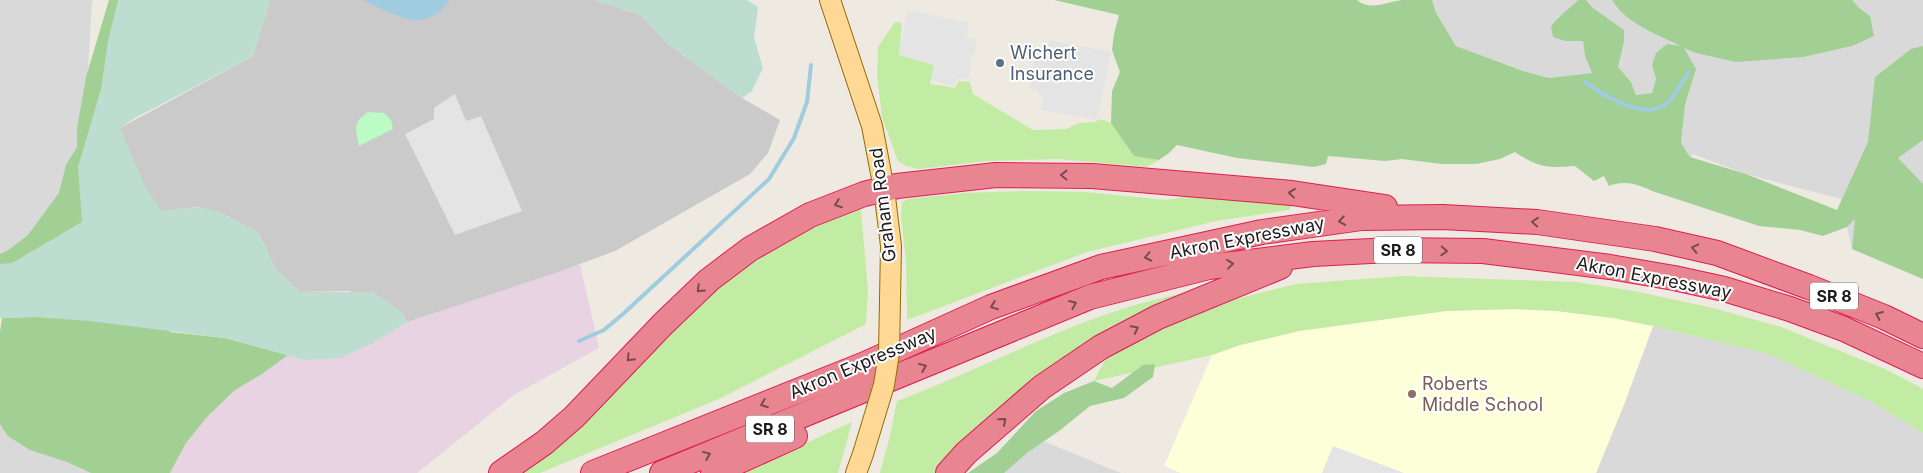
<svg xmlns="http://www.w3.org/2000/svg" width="1923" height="473" viewBox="0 0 1923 473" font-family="Inter,sans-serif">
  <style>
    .residential { fill: #dad9d9 }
    .industrial { fill: #e7d3e2 }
    .education { fill: #fdffd9 }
    .religious { fill: #cacaca }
    .grass { fill: #c2eba4 }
    .forest { fill: #a2cf94 }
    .wetland { fill: #bdddd0 }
    .park { fill: #bbfbc4 }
    .parking { fill: #e4e4e4 }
    .water { fill: #9fccde }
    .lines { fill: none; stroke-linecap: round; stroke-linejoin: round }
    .stream { stroke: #9fccde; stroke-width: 4 }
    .major-casing { stroke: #946c00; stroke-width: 22 }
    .highway-casing { stroke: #dd1d53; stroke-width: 26 }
    .major { stroke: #ffd895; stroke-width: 20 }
    .highway { stroke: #e98591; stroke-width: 24 }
    .major-bridge-casing { stroke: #946c00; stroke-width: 22; stroke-linecap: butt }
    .major-bridge { stroke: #ffd895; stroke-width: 20 }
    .oneway { stroke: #784b51 }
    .service-dot { fill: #5c6f8a; stroke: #fff; stroke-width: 2 }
    .education-dot { fill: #8d6e63; stroke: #fff; stroke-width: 2 }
    .labels { text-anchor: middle; stroke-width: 4; stroke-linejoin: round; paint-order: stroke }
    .shield { fill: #fff; stroke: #606060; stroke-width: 1 }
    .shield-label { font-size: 16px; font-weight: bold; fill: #1c1c1c }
    .service-label { font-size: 18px; fill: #4e5e75; stroke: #fff; text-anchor: start }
    .street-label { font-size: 18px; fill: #1c1c1c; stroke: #fff }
    .education-label { font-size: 18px; fill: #785e54; stroke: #fff; text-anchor: start }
  </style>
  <rect width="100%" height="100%" fill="#eeeae1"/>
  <path class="residential" d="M0,0h92l-13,236 -79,31z
    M1432,0h146l-10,10 -11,7 8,24h18l2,15 7,17 -43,5 -26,-7 -67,-25 -20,-33z
    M1586,0h337v279l-71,-30 -11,-50 -95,-25 -53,-20 -3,3 -9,-14 4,-38 11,-36 -44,-4 4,14 -4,14 -16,2 -5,-13 -13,-15 6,-25z
    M1653,326l115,28 104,48 51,31v40h-327l29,-71z
    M0,388l151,85h-151z
    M1026,434l95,39h-121z"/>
  <path class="industrial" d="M580,264l19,84 -85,47 -97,78h-247l16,-30 22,-27 27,-26 27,-16 26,-19 16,5 71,-18 32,-20z"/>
  <path class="education" d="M1514,309l43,2 56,7 40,8 -28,76 -29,71h-415l-17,-7 48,-111 28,-10 59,-14 147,-20z"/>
  <path class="religious" d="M270,0h325l46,15 27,29 74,54 38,22 -12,33 -18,21 -135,77 -54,20 -154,51 -4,-9 -54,-22 -49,1 -25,-23 -16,-36 -38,-20 -23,-6 -36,4 -16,-22 -26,-61 133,-72z"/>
  <path class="grass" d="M895,22l7,1 -3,32 35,10 -4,19 25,4 4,-7 11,1 3,12 60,36 33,-1 13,-6 16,-1 5,-3 11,4 23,33 25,4 -13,7 -88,-8 -71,2 -68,8 -13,-3 -8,-5 -16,-44 -5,-41 1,-29z
    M1024,191l62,1 80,8 25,-4 96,7 5,3 -3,4 -73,11 -129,31 -180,68 -1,-60 -5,-43 1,-15 6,-3 56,-6z
    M856,209l5,1 7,80 -2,34 -145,74 -181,75h-22l193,-186 67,-47z
    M1403,276l174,6 57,9 79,17 68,19 106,43 36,19v44l-51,-31 -104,-48 -115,-28 -40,-8 -56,-7 -43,-2 -68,2 -147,20 -59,14 -28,10 -118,26 13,-25 70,-42 119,-30z
    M1190,292l-222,148 -33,33h-55l9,-33 8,-39c97,-36 190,-91 293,-109z
    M852,422l-14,51h-98z"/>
  <path class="forest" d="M109,0h45l-34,128 26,61 16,22 8,121 55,6 63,17 -26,19 -27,16 -27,26 -22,27 -16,30h-79l-24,-11 -37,-12 -22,-14 -8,-12v-92l2,-14 28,-1 -18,-53h-12v-10l7,-3 21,-16 31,-42 7,-28 11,-18v-18l9,-52z
    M1054,0h303c14,12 31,1 46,0 10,0 19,0 29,0l4,13 20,33 67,25 26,7 43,-5 -7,-17 -2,-15h-18l-12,-4 -2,-10c7,-12 18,-17 27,-27h8l7,8 31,22v12l-6,25 13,15 5,13 16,-2 4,-14 -4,-14 4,-12 11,-9 14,2c-25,-12 -54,-22 -69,-46h240l7,8 11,8 4,20 -22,10 -49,11 -67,5 -40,-9 -12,-5 12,21 -11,36 -4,38 9,14 56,17 91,36 31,-68 7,-65 36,-28 12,-3v94l-25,18 25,26v95l-71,-30 3,-30 -8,8 -24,9 -23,-6 -41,-4 -107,-35c-14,-7 -28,-11 -43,-5l-5,-10 -10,5 -19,-15c-27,2 -36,2 -60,-14l-15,7 -24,5h-35l-39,-5 -17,2 -57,-5 -2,8 -12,3 -77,-9 -60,-13 -8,8 -10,7 -25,-4 -23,-33 1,-32 8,-19 -8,-22 2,-16 5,-19z
    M1155,364l-2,13 -29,21 -34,8 -31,25 -32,22 -23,20h-36l29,-20 39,-42 28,-18 30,-12 18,7 31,-23z"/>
  <path class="wetland" d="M118,0h152l-17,56 -118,62 -15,10 26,61 16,22 36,-4 23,6 38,20 16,36 25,23h73l30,21 4,9 -32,20 -35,16 -36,2 -79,-22 -136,-17 -54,-4 -35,1v-54l12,-1 70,-41 -4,-55 23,-78 7,-48z
    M595,0h152l11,7 -4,31 9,30 -11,23 -10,7 -74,-54 -27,-29z"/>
  <path class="park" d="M368,112l16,1 7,7 2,9 -34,17c-3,-18 -7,-23 9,-34z"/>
  <path class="parking" d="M907,10l62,13 -2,14 10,3 -3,14h-2l-3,24 -13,1 -2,7 -23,-6 3,-15 -35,-10z
    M1049,40l62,12 -14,68 -56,-10 2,-13 -7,-7 -7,-2 8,-40 9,2z
    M455,94l11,27 15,-5 41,95 -67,24 -50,-101 29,-15v-11z
    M1333,446l8,3 63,24h-82z"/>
  <path class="water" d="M362,0h88c-27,37 -56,13 -88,0z"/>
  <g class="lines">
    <path class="stream" d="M1585,82c20,14 63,42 84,19 8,-9 14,-20 20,-29
      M579,341l25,-11 19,-16 146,-135 25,-41 13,-36 4,-37"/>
    <g class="major-casing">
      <path id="major" d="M830,0l42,126 12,63 7,57 -1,54
        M856,473l7,-19"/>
    </g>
    <g class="highway-casing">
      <path id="highway" d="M501,473l43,-30 30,-26 90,-94 45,-43 41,-31 60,-34 54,-21 33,-8 99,-11 96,1 200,17 93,14
        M593,473l272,-109 126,-57 110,-40 161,-35 100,-14 81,-1 94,5 118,17 62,14 92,34 75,30 39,19
        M662,473l428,-176 119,-30 104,-13 77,-4 93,1 127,16 64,11 50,11 66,20 54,20 79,37
        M713,473l82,-37
        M948,473l18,-20 76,-66 59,-40 57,-30 122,-50"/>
    </g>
    <use href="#major" class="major"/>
    <use href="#highway" class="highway"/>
    <g class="major-bridge-casing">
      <path id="major-bridge" d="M863,454l21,-69 5,-32 1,-53"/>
    </g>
    <use href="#major-bridge" class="major-bridge"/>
  </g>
  <defs><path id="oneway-chevron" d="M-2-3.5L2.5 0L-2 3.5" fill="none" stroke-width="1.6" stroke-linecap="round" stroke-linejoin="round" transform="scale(1.25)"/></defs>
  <g class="oneway">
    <use href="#oneway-chevron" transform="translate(1064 175) rotate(-179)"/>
    <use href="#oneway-chevron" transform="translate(1292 193) rotate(-174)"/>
    <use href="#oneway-chevron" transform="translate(838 204) rotate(159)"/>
    <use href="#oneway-chevron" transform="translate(1342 221) rotate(172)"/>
    <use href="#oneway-chevron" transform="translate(1535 222) rotate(-175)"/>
    <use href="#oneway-chevron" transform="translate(1695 248) rotate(-167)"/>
    <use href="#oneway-chevron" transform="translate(1444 251) rotate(3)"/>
    <use href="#oneway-chevron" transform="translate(1148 257) rotate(168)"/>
    <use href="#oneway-chevron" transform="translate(1230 264) rotate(-7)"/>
    <use href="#oneway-chevron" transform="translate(700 289) rotate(136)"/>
    <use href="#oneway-chevron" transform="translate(1073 304) rotate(-23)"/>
    <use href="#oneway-chevron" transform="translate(994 306) rotate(159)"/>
    <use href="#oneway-chevron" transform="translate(1879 315) rotate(-156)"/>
    <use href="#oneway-chevron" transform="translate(1135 329) rotate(-27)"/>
    <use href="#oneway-chevron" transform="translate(630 358) rotate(134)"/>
    <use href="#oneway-chevron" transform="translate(923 367) rotate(-22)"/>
    <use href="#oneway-chevron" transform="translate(764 404) rotate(159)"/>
    <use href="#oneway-chevron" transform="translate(1003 421) rotate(-41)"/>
    <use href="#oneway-chevron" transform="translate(707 455) rotate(-22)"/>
  </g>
  <circle class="service-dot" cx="1000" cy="63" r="5"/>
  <circle class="education-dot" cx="1412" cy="394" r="5"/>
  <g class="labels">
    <g class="shield">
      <rect x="1374" y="236.5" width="48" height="27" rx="4"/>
      <rect x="1810" y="282.5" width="48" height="27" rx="4"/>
      <rect x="746" y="415.5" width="48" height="27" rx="4"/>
    </g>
    <g class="shield-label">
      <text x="1398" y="256">SR 8</text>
      <text x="1834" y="302">SR 8</text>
      <text x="770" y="435">SR 8</text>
    </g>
    <g class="service-label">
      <text x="1010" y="59">Wichert<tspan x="1010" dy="21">Insurance</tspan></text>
    </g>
    <g class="street-label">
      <text transform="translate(883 205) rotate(-97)" y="6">Graham Road</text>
      <text transform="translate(1247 238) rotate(-11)" y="6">Akron Expressway</text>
      <text transform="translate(1654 278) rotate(11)" y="6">Akron Expressway</text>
      <text transform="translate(863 363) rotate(-23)" y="6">Akron Expressway</text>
    </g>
    <g class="education-label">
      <text x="1422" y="390">Roberts<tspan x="1422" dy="21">Middle School</tspan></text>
    </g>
  </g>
</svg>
